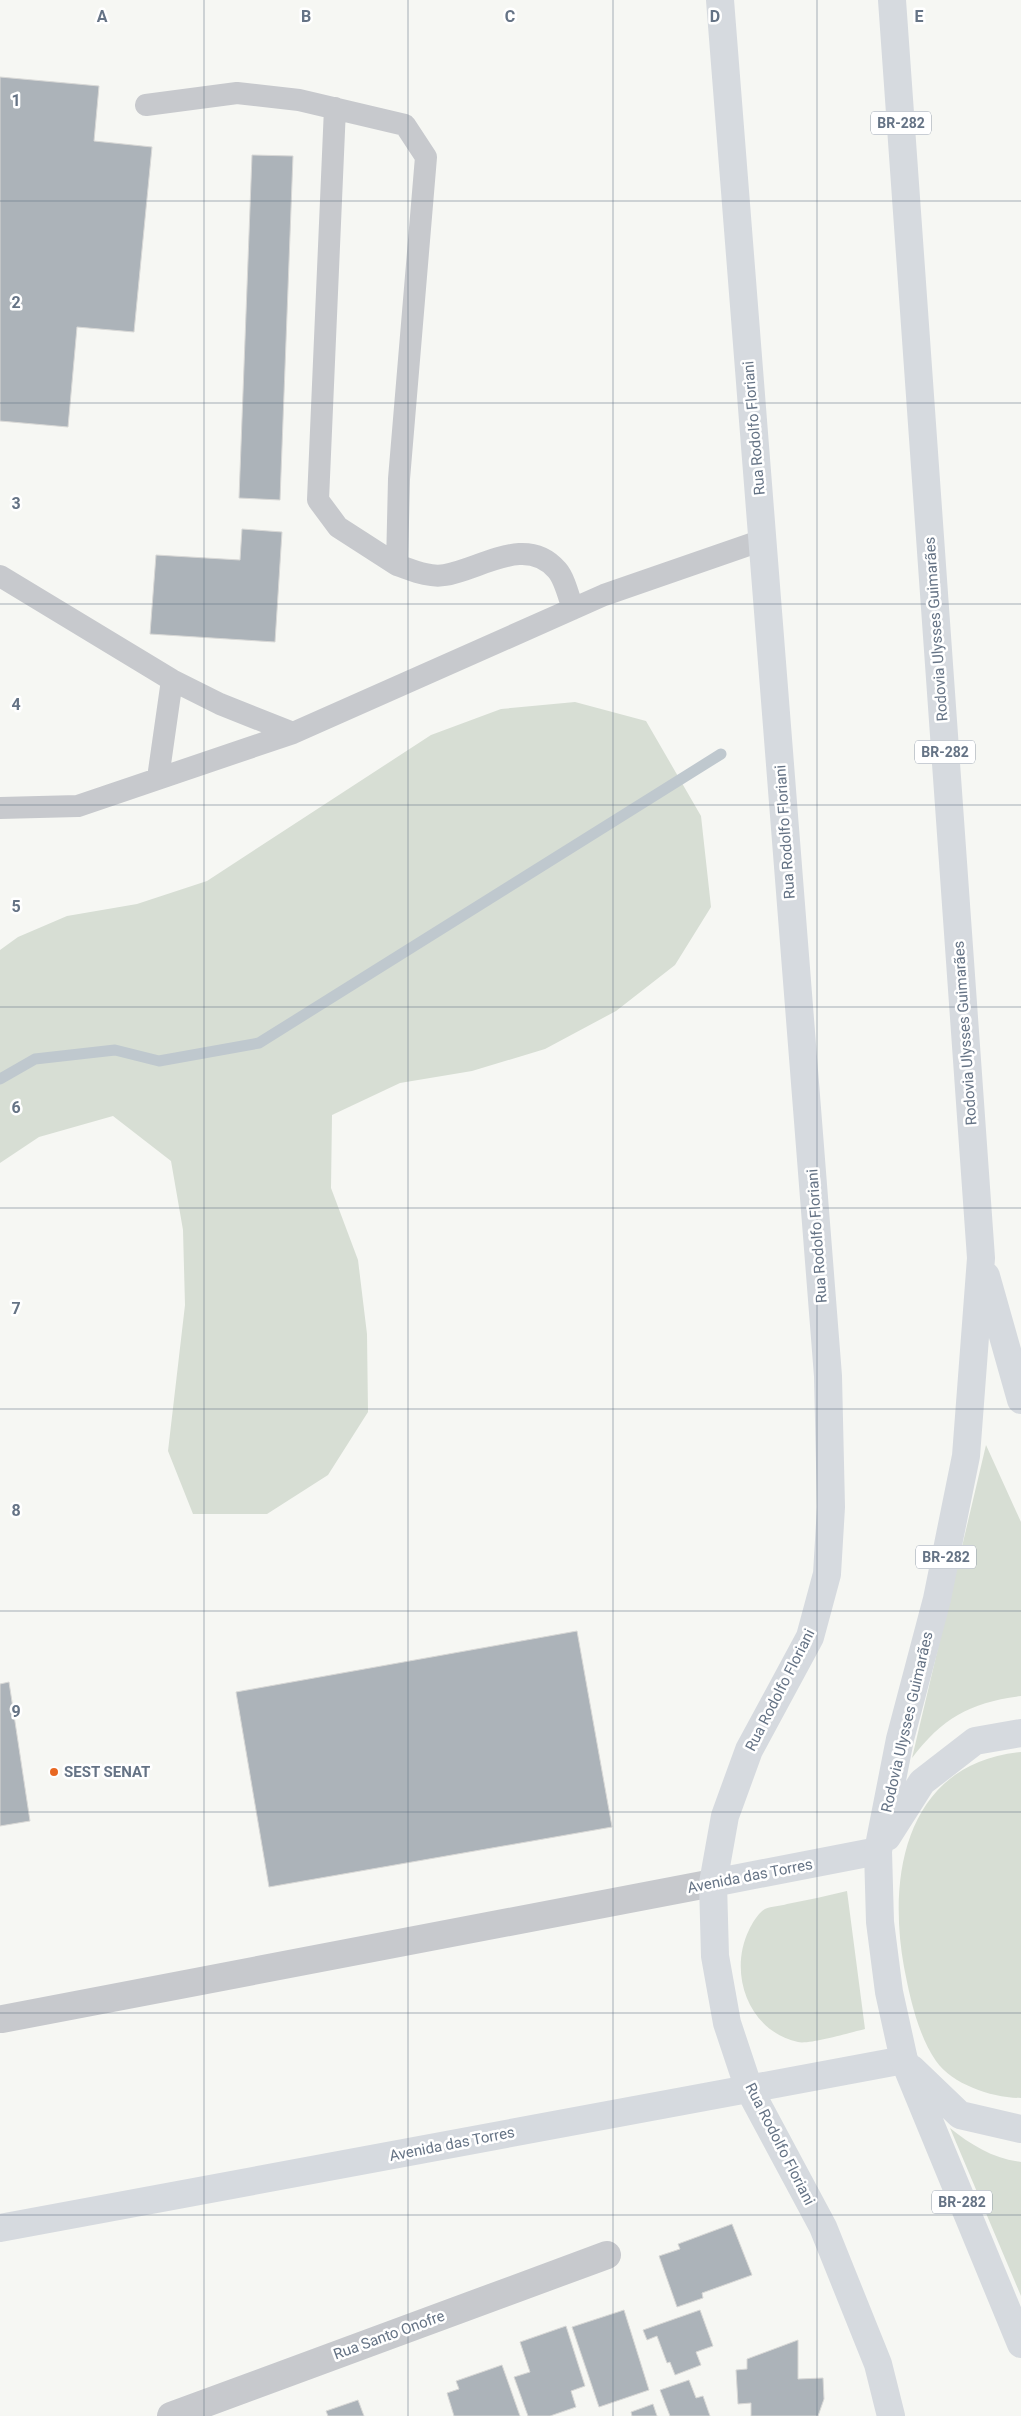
<svg xmlns="http://www.w3.org/2000/svg" width="1021" height="2416" viewBox="0 0 1021 2416" font-family="Roboto,sans-serif">
  <style>
    .green { fill: #d7ded4 }
    .lines { fill: none; stroke-linecap: round; stroke-linejoin: round }
    .stream { stroke: #bfc8ce; stroke-width: 11 }
    .building { fill: #acb3b9; stroke: #d8d8d6 }
    .service { stroke: #c7c9cd; stroke-width: 22 }
    .minor { stroke: #c7c9cd; stroke-width: 28 }
    .secondary { stroke: #d6dadf; stroke-width: 28 }
    .trunk { stroke: #d6dadf; stroke-width: 28 }
    .grid { fill: none; stroke: #657385; stroke-width: 1; stroke-opacity: 0.55 }
    .poi-dot { fill: #e86822; stroke: #fff; stroke-width: 2 }
    .labels { text-anchor: middle; stroke-width: 5; stroke-linejoin: round; paint-order: stroke }
    .shield { fill: #fff; stroke: #939daa; stroke-width: 1 }
    .shield-label { font-size: 14px; font-weight: bold; fill: #657385 }
    .street-label { font-size: 15px; fill: #657385; stroke: #fff }
    .poi-label { font-size: 15px; font-weight: bold; fill: #657385; stroke: #fff; text-anchor: start }
    .grid-label { font-size: 16px; text-anchor: middle; font-weight: bold; fill: #657385; stroke: #fff; stroke-width: 5; stroke-linejoin: round; paint-order: stroke }
  </style>
  <rect width="100%" height="100%" fill="#f6f7f3"/>
  <path class="green" d="M575,702l71,19 55,95 10,91 -36,58 -59,46 -71,38 -73,22 -72,12 -68,32 -1,73 27,72 9,74 1,78 -40,63 -61,39h-74l-25,-63 17,-146 -2,-75 -12,-69 -58,-45 -74,21 -39,26v-213l18,-13 49,-21 70,-12 70,-23 224,-146 70,-26z
    M986,1445l35,77v174c-50,6 -79,22 -109,62z
    M1021,1752v346c-28,0 -68,-13 -85,-37 -18,-26 -26,-63 -32,-94 -17,-94 3,-204 117,-215z
    M847,1891l18,138c-13,3 -57,16 -67,13 -50,-11 -70,-69 -49,-112 3,-6 9,-17 16,-21 6,-3 16,-3 22,-5 20,-4 40,-8 60,-13z
    M950,2128c21,17 44,31 71,34v134z"/>
  <g class="lines">
    <path class="stream" d="M0,1079l35,-20 80,-9 44,11 100,-18 462,-289"/>
  </g>
  <path class="building" d="M0,77l99,9 -5,55 58,6 -18,185 -57,-5 -9,100 -68,-6z
    M252,155l41,1 -13,344 -41,-2z
    M242,529l40,3 -7,110 -125,-8 6,-79 84,5z
    M577,1631l35,196 -343,60 -33,-195z
    M9,1682l21,139 -30,5v-142z
    M732,2224l20,51 -50,18 1,5 -26,9 -18,-51 21,-7 -2,-5z
    M624,2310l25,80 -50,17 -27,-80z
    M700,2310l13,36 -17,6 5,13 -26,10 -5,-13 -3,1 -10,-27 -10,4 -4,-10z
    M566,2326l19,60 -14,5 5,16 -26,9h-22l-14,-39 16,-5 -10,-30z
    M798,2340v39l25,-1 1,21 -6,17h-67v-13l-13,1 -2,-34 11,-1v-10z
    M502,2365l18,51h-66l-7,-23 12,-4 -3,-8z
    M689,2380l7,18 7,-2 7,20h-40l-10,-26z
    M358,2400l6,16h-36l-2,-5z
    M653,2404l4,12h-25l-1,-4z"/>
  <g class="lines">
    <path class="service" d="M146,105l91,-12 62,7 106,25 21,32 -27,322 -2,86c15,5 32,13 48,10 36,-6 81,-41 112,-5 8,9 12,28 16,39
      M335,108l-17,392 20,27 59,38
      M0,576l172,104 48,24 73,29
      M158,778l14,-98
      M0,808l78,-2 215,-73 311,-138 159,-55"/>
    <path class="minor" d="M2,2019l711,-136
      M171,2416l436,-161"/>
    <path class="secondary" d="M720,0l108,1376 3,131 -4,67 -17,63 -61,113 -24,66 -12,67 2,73 12,67 22,66 74,138 55,137 13,52
      M713,1883l165,-32
      M0,2228l904,-168"/>
    <path class="trunk" d="M892,0l89,1258 -15,198 -29,143 -37,140 -22,112 2,71 9,70 15,68 117,284
      M986,1276l35,124
      M887,1837l35,-55 53,-41 46,-8
      M912,2069l48,46 61,14"/>
  </g>
  <path class="grid" d="M204,0v2416M408,0v2416M613,0v2416M817,0v2416M0,201h1021M0,403h1021M0,604h1021M0,805h1021M0,1007h1021M0,1208h1021M0,1409h1021M0,1611h1021M0,1812h1021M0,2013h1021M0,2215h1021"/>
  <circle class="poi-dot" cx="54" cy="1772" r="5"/>
  <g class="labels">
    <g class="shield">
      <rect x="871" y="111.5" width="60" height="23" rx="4"/>
      <rect x="915" y="740.5" width="60" height="23" rx="4"/>
      <rect x="916" y="1545.5" width="60" height="23" rx="4"/>
      <rect x="932" y="2190.5" width="60" height="23" rx="4"/>
    </g>
    <g class="shield-label">
      <text x="901" y="128">BR-282</text>
      <text x="945" y="757">BR-282</text>
      <text x="946" y="1562">BR-282</text>
      <text x="962" y="2207">BR-282</text>
    </g>
    <g class="street-label">
      <text transform="translate(754 428) rotate(-95)" y="5">Rua Rodolfo Floriani</text>
      <text transform="translate(936 629) rotate(-94)" y="5">Rodovia Ulysses Guimarães</text>
      <text transform="translate(785 832) rotate(-94)" y="5">Rua Rodolfo Floriani</text>
      <text transform="translate(965 1033) rotate(-94)" y="5">Rodovia Ulysses Guimarães</text>
      <text transform="translate(817 1236) rotate(-94)" y="5">Rua Rodolfo Floriani</text>
      <text transform="translate(780 1690) rotate(-63)" y="5">Rua Rodolfo Floriani</text>
      <text transform="translate(907 1722) rotate(-77)" y="5">Rodovia Ulysses Guimarães</text>
      <text transform="translate(750 1876) rotate(-11)" y="5">Avenida das Torres</text>
      <text transform="translate(452 2144) rotate(-11)" y="5">Avenida das Torres</text>
      <text transform="translate(780 2144) rotate(63)" y="5">Rua Rodolfo Floriani</text>
      <text transform="translate(389 2335) rotate(-20)" y="5">Rua Santo Onofre</text>
    </g>
    <g class="poi-label">
      <text x="64" y="1777">SEST SENAT</text>
    </g>
  </g>
  <g class="grid-label">
    <text x="102" y="22">A</text>
    <text x="306" y="22">B</text>
    <text x="510" y="22">C</text>
    <text x="715" y="22">D</text>
    <text x="919" y="22">E</text>
    <text x="16" y="106">1</text>
    <text x="16" y="308">2</text>
    <text x="16" y="509">3</text>
    <text x="16" y="710">4</text>
    <text x="16" y="912">5</text>
    <text x="16" y="1113">6</text>
    <text x="16" y="1314">7</text>
    <text x="16" y="1516">8</text>
    <text x="16" y="1717">9</text>
  </g>
</svg>
